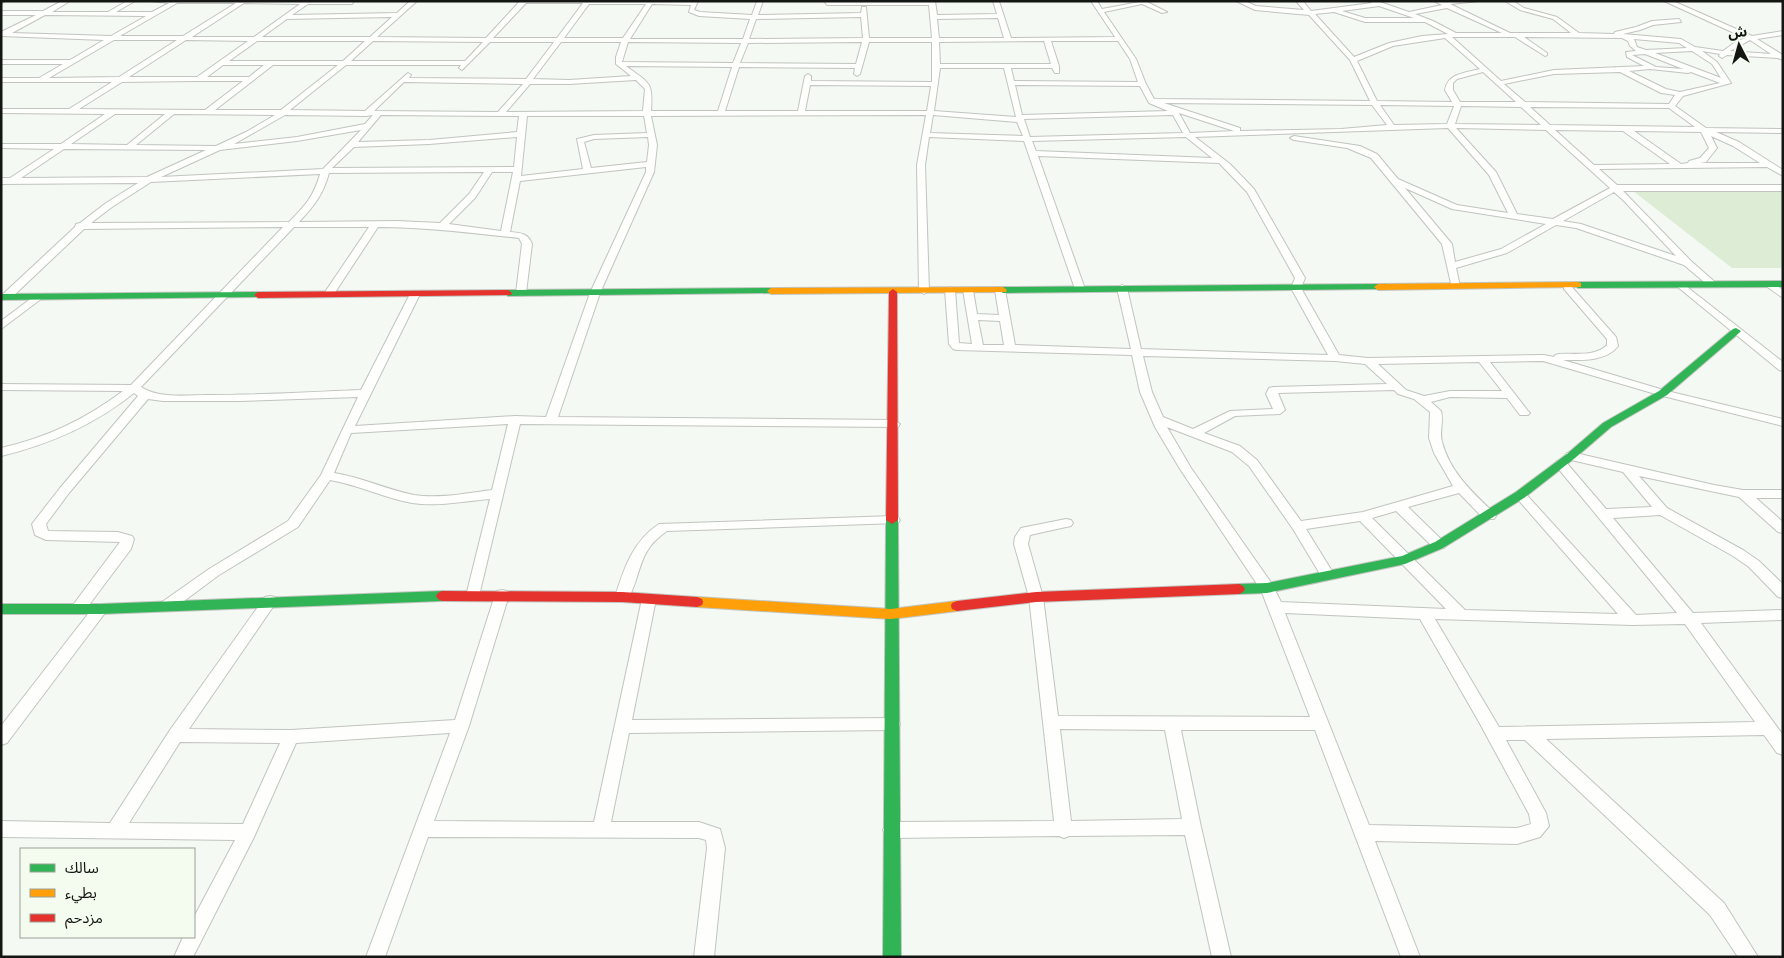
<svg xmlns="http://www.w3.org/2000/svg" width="1784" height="958" viewBox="0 0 1784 958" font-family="Barlow,'Noto Sans Arabic',sans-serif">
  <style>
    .green { fill: #ddedd5 }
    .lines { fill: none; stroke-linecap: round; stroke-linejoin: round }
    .street-casing { stroke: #c1c4bf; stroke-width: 2 }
    .fast-casing { stroke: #c1c4bf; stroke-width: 2 }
    .slow-casing { stroke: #c1c4bf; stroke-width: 2 }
    .jam-casing { stroke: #c1c4bf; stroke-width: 2 }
    .street { fill: #fefefd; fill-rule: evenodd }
    .fast { fill: #30b455; fill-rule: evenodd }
    .slow { fill: #ff9f0a; fill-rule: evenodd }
    .jam { fill: #e5322d; fill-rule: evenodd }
  </style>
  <rect width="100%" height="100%" fill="#f5f9f3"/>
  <path class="green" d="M1633,191h150v77h-51z"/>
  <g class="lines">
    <g class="street-casing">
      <path id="street" d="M1,1h4l-4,3z
        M62,1h8l-18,11h56l19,-11h8l-19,11h36l17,-9 -18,-2h203l-2,3h-44l-16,11 105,-2 13,-12h7l-40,36 109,1 34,-37h178l-4,9 6,2 52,3 5,-14h6l-5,14 103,-2 1,-6h4l3,31h63l-3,-33h-102l-2,-3 110,-1 2,14 60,-1 -4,-13h6l12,37 104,-1 -24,-36h6l5,8 43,-8 22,11 -5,1 -20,-9 -38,8 32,47 10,25 8,15 216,2 -20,-41 -41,-45 -54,-5 -19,-9h9l11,5 48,4 -8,-9h7l8,10 61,-8 -4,-2h9l32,11 33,-7 -8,-4h45l-29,3 60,29h61l-18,-14 -33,-9 -15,-9h8l11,7 33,9 22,16 35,1 1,-2 21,-5 16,-6 27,-2 2,3 -28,3 -13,5 -17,4 58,5 14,8 28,4 11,-8 11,-5 -81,-37h9l79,35 31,-5v4l-26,4 26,16v5l-5,-2 -51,-3 -5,3 -3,-2 1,-2 -18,-3 15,11 14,21 -48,13 -8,10 31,22 77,1v4l-67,-1 23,10 44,28v6l-16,-9 -168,2 18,16h166v6h-160l68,70 25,22v4h-6l-26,-22 -108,-37 -20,-3 -49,28 -51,15 4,18 -2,2h-6l-10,-44 -71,-86 -24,-10 -53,-8 -4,-2 4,-2 66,10 17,8 21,25 59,26 51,8 -19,-38 -41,-47 -253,9 35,27 24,25 51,89 -4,10 38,67 29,3 176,-3 10,2 1,-2 4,-1c14,-1 37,3 48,-9v-6l-43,-50v-4h6l46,52 2,9c-12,16 -37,14 -55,14l104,31 116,28v7l-124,-31 -116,-34 -53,1 38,49 2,2 -2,2h-8l-13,-17 -57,-1 -19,5 10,9c3,10 -2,21 1,31 8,30 30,50 52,71l2,3 -2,3h-10l-25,-26 -51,14 36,35 2,3 -2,3h-10l-38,-37 -24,7 93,92 153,4 -104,-119 2,-3h8l112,123 41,-2 -120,-146 -2,-3 2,-3h8l41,48 46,-2 -29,-35 -56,-13 -2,-3 2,-3 4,-1 143,33 29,5h40v8h-27l27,24v11l-5,-1 -39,-35 -100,-21 28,32 76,42 16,11 24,23v14l-5,-1 -29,-30 -16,-11 -73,-41 -47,3 80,95 90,-3v10l-82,3 82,112v20l-6,-2 -13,-18 -218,4 178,164 34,54h-20l-28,-42 -185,-175h-19l40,73 3,13 -9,11 -23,7 -142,-3 45,116h-19l-86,-227h-134l20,97 30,130h-19l-27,-122 -116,1 -5,2 -5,-2 -167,2 -6,-3 -3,-5 3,-5 6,-3 162,-1 -25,-224 -15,-53 1,-7 6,-9 45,-9 5,1 2,3 -2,3 -5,1 -36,8 -2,9 15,53 15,119 252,1 -49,-127 -81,-121 -25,-42 -15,-35 -8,-37 -175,-5 -4,-1 -4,-5 -4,-54 2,-2 3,-1 5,3 4,53 13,1 -9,-54 5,-3 5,3 4,24 22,1 -4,-25 5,-3 5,3 10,55 116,4 -14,-61 5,-3 5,3 14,61 187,6 -37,-67 4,-10 -48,-86 -28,-29 -181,-7 47,133 -5,3 -5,-3 -51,-148 -95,-4 -4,28 4,126 -5,3 -5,-3 -2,-126 9,-50 -275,1 6,29 -3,27 -54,121 -42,124 336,3 6,4 -2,3 -378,-3 -42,176h-10l-2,-4 24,-97c-25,2 -53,8 -78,4 -28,-5 -53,-18 -82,-23l-32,47 -79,48 -47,35 -5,1 -5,-1 -2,-4 2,-4 47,-33 79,-48 33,-46 37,-78 -118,4h-77l-15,-2 -79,94 -23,31 2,7 70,1 14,4 2,3 -3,10 -48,64 -5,1 -5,-1 -2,-4 2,-4 47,-63 -74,-2 -11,-5 -3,-11 28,-36 78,-92 -4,-3c-40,32 -83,51 -133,63v-8c45,-10 85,-29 122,-57l-122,-1v-6l130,1 152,-158 -199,2 -74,70h-8v-4l73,-68 1,-3 4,-1 26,-20 32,-20 -137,1v-6h9l44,-29 -53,-1v-4h60l44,-30 -104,-1v-4h68l43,-27h-111v-4h38l24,-14h-62v-4h69l34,-20 -103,-4v-4l35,-17h-35v-4h42zM177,3h59l-53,33h-63zM244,3l56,1 -46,33h-62zM526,3h57l-26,35h-64zM589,4h57l-23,34h-59zM652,4l39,1 -2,7 10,4 51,3 -7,20h-113zM1379,6l35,12h-49l-23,-7zM1447,8l55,25h-46l-23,-12 -18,-7zM1334,12l31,10h60l23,12 -26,2 -33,7 -35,14 -39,-43zM45,15l101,1 -35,20 -99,-3zM392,17l-22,20h-108l25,-18zM861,17l2,21 -114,1 7,-20zM998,18l6,20h-65l-2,-19zM1452,37h63l30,19 2,-1v-2l-23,-16 98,1 6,3 2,5 6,5 -10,1 1,5 17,9 -90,4 -53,11zM1445,38l35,31c-15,4 -32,4 -35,21l7,12 -75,-1 -20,-40 36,-15zM1634,39l45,4 8,5 -41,2 -9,-3zM114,40h63l-58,37 -70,1zM186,40l62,1 -51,36h-68zM1750,40l21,14 -41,-3zM257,41h108l-22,20h-114zM373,41l110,1 -18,19h-114zM1044,41l7,23h-111l-1,-22zM1051,41h67l12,18 8,23 -124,-1 -3,-13h41l3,5h4v-7zM490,42h64l-28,37 -117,-1 2,-3 -3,-2 -43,38 -75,-1 56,-45h115l-2,3 3,2zM561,42h60l-5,15v7l15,12 -62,4 -36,-1zM628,42l113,1 -8,20 -111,-1zM862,42l-6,22 -116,-1 8,-20zM869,42h63v40l-121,-1v-5l-3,-2 -3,2 -7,35h-73l14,-44 116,1 -1,6 3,2 3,-2zM1692,51l20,13 9,14 -66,-25zM1645,54l38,15 -27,-2 -24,-12zM223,65h41l-15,12h-42zM273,65h65l-57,45h-66zM626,66l106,1 -14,44h-67c2,-30 -1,-27 -25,-45zM940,68h64l12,49 -82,-6zM1650,69l38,4 3,-1 29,11 -40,9 -14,-3 -37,-18zM1483,72l33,30h-56l-7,-12v-7l4,-4zM1620,72l41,21 14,2 -6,9 -144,-2 -21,-18 50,-10zM636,80l9,9 -2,22 -137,1 24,-28h39zM195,81h48l-38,29 -126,-1 43,-27zM404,82l119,2 -25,28 -124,-1zM810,85l121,1 -4,25h-122zM1015,85l125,1 9,17 19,8 -146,4zM1164,103l208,2 15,20 -46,4 -101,2v-3zM1380,105l74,1 -7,18 -53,1zM1461,106l60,1 20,18 -86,-1zM1530,107l139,1 26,19 -145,-2zM1179,113l55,18 -44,2zM115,114h50l-38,31 -56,-1zM174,114l101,1 -29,17 -30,14 -80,-1zM285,115l81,1 7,-1 -8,9 -68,13 -63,7zM381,115l119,1h19l-2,16 -88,8 -71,2zM933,115l84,7 6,14 -93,-3zM1173,115l10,18 -153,4 -6,-18zM527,116h117l3,17 -53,2 -17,4 6,30 -62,7zM1456,128l90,2 64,58 -57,31 -36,-5 -21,-42zM361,130l-38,39 -162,8 59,-27 77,-9zM1555,130l68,1 47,33 -76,1zM1634,131l67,1 8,16 -9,10 -11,3 -1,2 -7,1zM1711,136l22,10 27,17h-60l6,-1 11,-14zM517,137l-3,30 -182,1 22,-21 75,-3zM648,137l1,8 -2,17 -56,6 -7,-26 10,-3zM1186,137l26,21 -176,-7 -4,-10zM64,149l142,1 -59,27 -126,1zM646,167v5l-56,121 -44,124 -31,-1 -160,10 65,-132 -5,-3 -5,3 -49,96c-51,2 -102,5 -153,5 -21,0 -48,4 -67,-8l153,-160h75l-46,68 1,2h8l46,-70c47,0 95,6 141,11l3,6 -6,49 5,3 5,-3 6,-49c-4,-11 -11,-11 -22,-12l10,-51zM484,172l-15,22 -29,29 -43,-2 -98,1c15,-16 24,-27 30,-49zM492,172h21l-12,59 -52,-7 26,-26zM320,174c-6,22 -15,32 -31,48l-198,1 21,-16 39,-25zM1405,188l47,21 94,15 -45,25 -46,13 -3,-18zM1614,192l9,8 53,56 -95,-32 -18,-3zM978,320l22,1 4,24h-21zM1143,356l192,5 30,3 22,20 -114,3 -4,1 -3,6 7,15 -43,2 -37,18 -30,-12 -11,-25zM1479,362l23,29h-52l-26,5 -18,-6 -28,-26zM1394,390l4,4 16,5 16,13 -1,26 5,15 19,33 -90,26 -62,9 -44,-61 -17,-14 -36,-13 31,-17 45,-2 5,-4 -7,-17zM508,424l-16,66c-25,3 -53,9 -78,5 -27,-5 -52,-18 -80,-22l17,-40zM1167,427l65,25 17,14 44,63 30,50h10l2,-3 -29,-47 54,-8 86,88 -165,-7 -9,-18 -81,-116zM1285,613l135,6 59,103 50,92 2,10 -14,4 -148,-3zM1435,619l197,6 53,-1 70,98 -256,5zM1060,729l105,1 17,89 -111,2z
        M1769,281l14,9v8l-17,-12 -2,-2z
        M1682,283l101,79v9l-4,-1 -100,-82 -2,-2z
        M37,294l4,1v4l-40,30v-8z
        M893,516l5,1 2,3 -2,3 -231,8c-31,21 -24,42 -40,70l-5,1 -5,-1 -2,-4c9,-29 18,-56 44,-73z
        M502,590l5,1 2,4 -40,131 -35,95 160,1 48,-223 2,-4 5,-1 5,1 2,4 -24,121 260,-2 6,1 2,5 -2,5 -6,1 -263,3 -18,89h88l21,7 5,19 -11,109h-20l13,-109 -1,-8 -7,-2 -271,-1 -43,120h-19l84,-224 -154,10 -42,94 -61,120h-19l9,-20h11v-20l41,-77 -234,-3v-16l109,2 60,-93 95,-133 5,-1 5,1 2,4 -88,128 102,1 164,-10 40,-125 2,-4zM180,742l100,1 -37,81 -114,-1z
        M100,604l5,1 2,4 -2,4 -98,130 -6,2v-19l94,-121z"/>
    </g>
    <g class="fast-casing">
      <path id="fast" d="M1783,281v6l-205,1 -4,-3 4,-3z
        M1378,284l4,3 -1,2 -378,4 -4,-3 4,-3z
        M771,288l4,3 -1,2 -266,3 -4,-3 4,-3z
        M258,292l3,1v4l-260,3v-6z
        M1736,328l5,3 -2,2 -72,62 -56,32 -36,31 -51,40 -81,50 -38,16 -138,29 -28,1 -4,-2 -2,-3 2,-3 4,-2 28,-1 135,-27 33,-14 81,-50 51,-38 36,-31 56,-32 74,-62z
        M892,516l6,4 3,437h-18l3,-437z
        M442,591l4,2 2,3 -2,3 -4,2 -342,13h-99v-10h99z"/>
    </g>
    <g class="slow-casing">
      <path id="slow" d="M1578,282l3,1v4l-203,3 -4,-3 4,-3z
        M1003,287l4,3 -1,2 -235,2 -4,-3 4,-3z
        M697,597l194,12 66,-8 5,2 1,3 -1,3 -5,2 -66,8 -194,-12 -5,-2 -1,-3 1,-3z"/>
    </g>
    <g class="jam-casing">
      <path id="jam" d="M893,289l4,3 1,228 -6,4 -6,-4 3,-228z
        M508,290l4,3 -1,2 -253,3 -4,-3 4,-3z
        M1239,584l4,2 2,3 -2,3 -4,2 -203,8 -79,9 -5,-2 -1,-3 1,-3 5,-2 79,-9z
        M442,591l180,1 75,5 5,2 1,3 -1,3 -5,2 -75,-5 -180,-1 -4,-2 -2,-3 2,-3z"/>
    </g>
    <use href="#street" class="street"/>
    <use href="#fast" class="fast"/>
    <use href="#slow" class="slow"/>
    <use href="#jam" class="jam"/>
  </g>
  <rect width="1784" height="958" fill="none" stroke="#131612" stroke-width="5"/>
  <rect x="20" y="848" width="175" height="90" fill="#f4fcf0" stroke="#9aa097"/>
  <rect x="30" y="864" width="25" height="8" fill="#30b455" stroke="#9aa097"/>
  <text x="65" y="873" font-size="15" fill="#131612">سالك</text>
  <rect x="30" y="889" width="25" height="8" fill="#ff9f0a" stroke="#9aa097"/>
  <text x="65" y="898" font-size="15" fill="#131612">بطيء</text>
  <rect x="30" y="914" width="25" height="8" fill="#e5322d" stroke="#9aa097"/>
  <text x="65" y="923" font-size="15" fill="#131612">مزدحم</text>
  <g transform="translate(1739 45) rotate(354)" stroke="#f4fcf0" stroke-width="4" paint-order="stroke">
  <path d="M0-4L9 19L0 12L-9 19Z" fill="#131612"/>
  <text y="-8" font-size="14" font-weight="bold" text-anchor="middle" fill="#131612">ش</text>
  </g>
</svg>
